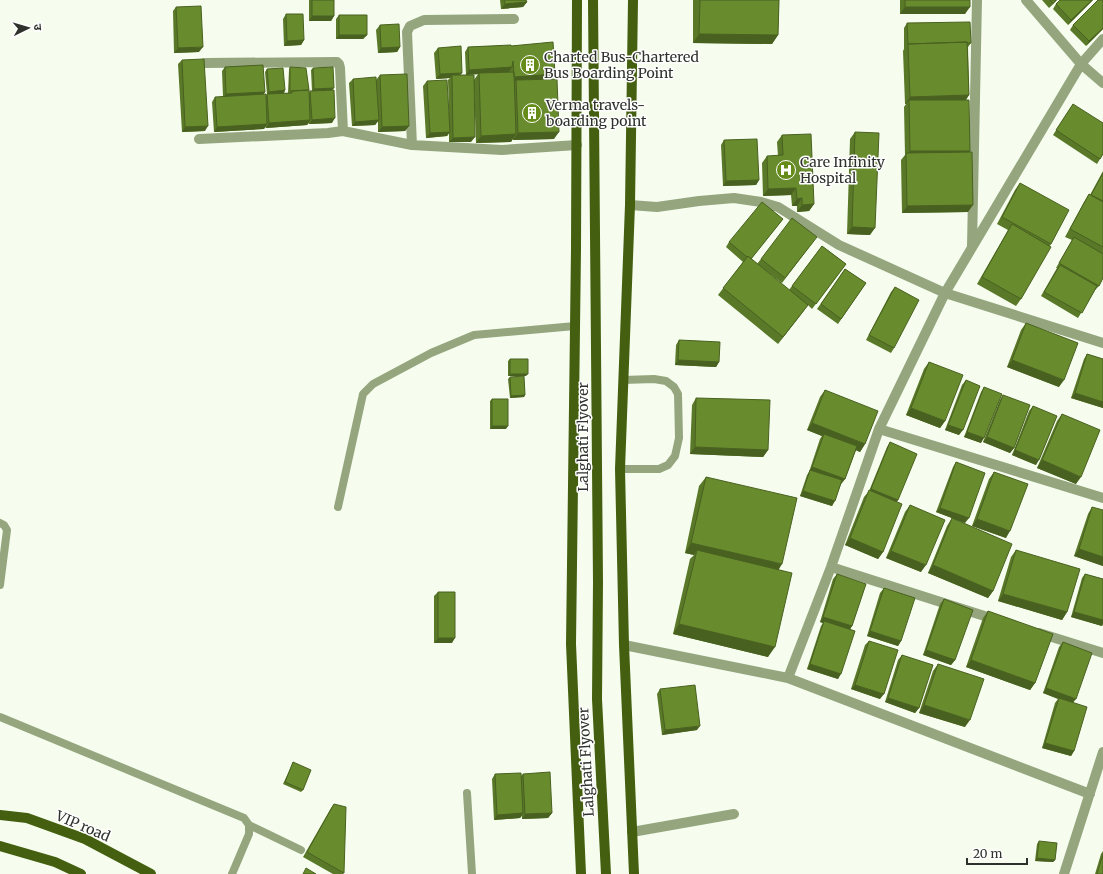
<svg xmlns="http://www.w3.org/2000/svg" width="1103" height="874" viewBox="0 0 1103 874" font-family="Merriweather,'Noto Sans Devanagari',serif">
  <style>
    .lines { fill: none; stroke-linecap: round; stroke-linejoin: round }
    .lane { stroke: #95a67f; stroke-width: 8 }
    .street { stroke: #95a67f; stroke-width: 10 }
    .primary { stroke: #445f0f; stroke-width: 10 }
    .wall { fill: #597828 }
    .shaded-wall { fill: #496120 }
    .building { fill: #688b2e; stroke: #496120 }
    .labels { text-anchor: middle; stroke-width: 3; stroke-linejoin: round; paint-order: stroke }
    .poi-label { font-size: 14px; fill: #2f322c; stroke: #fff; text-anchor: start }
    .street-label { font-size: 14px; fill: #2f322c; stroke: #fff }
  </style>
  <rect width="100%" height="100%" fill="#f6fdee"/>
  <g class="lines">
    <path class="lane" d="M620,469h39l9,-4 7,-9 4,-18 -1,-44 -4,-7 -8,-6 -12,-2 -31,1
      M338,507l25,-113 10,-10 58,-31 43,-18 101,-9
      M0,523l4,2 3,5 -7,55
      M0,717l244,101 5,7v9l-17,40
      M467,793l5,81
      M249,825l52,25"/>
    <path class="street" d="M1026,0l55,64 22,19
      M205,63l132,-1 2,2 1,4 3,63
      M199,139l129,-6 15,-2 69,14 90,5 75,-5
      M412,145l-5,-113 3,-6 14,-6 90,-1
      M630,205l27,2 42,-6 35,-3 27,4 17,5 61,38 106,48 158,50
      M972,246l5,-246
      M879,429l224,69
      M831,567l166,53
      M1039,633l64,20
      M624,645l164,33 302,116
      M788,678l43,-111 48,-138 66,-136 136,-229 22,-25
      M632,832l102,-18
      M1064,874l39,-122"/>
    <path class="primary" d="M577,0l-1,249 -5,395 10,230
      M593,0l5,582 -1,117 9,175
      M633,0l-3,205 -10,264 4,176 10,229
      M0,815l27,3 58,21 66,35
      M0,846l55,16 26,12"/>
  </g>
  <path class="wall" d="M309,0h25v16l-3,5h-22z
    M500,0h26l1,2 -4,5 -22,2z
    M693,0h86l-1,35 -6,9 -79,-1z
    M900,0h70l-5,14h-65z
    M1042,0h15l-8,8z
    M1093,0l-25,25 -15,-16 3,-5z
    M176,7l23,45 -25,1 -1,-42z
    M286,14l18,26 -3,5 -17,1 -1,-27z
    M339,15l28,20 -4,4h-27v-20z
    M907,23l64,20 -3,4 1,48 -3,5 3,52 -1,60 -66,1 -1,-53 4,-5 -1,-48 2,-3h-1l-2,-53 1,-2v-21z
    M380,25l20,22 -3,5 -19,1 -2,-23z
    M1073,25l30,4 -17,17 -16,-16z
    M511,46l44,28 -3,5 2,60 -41,1v-2l-2,4 -35,1 -2,-55 -3,54h-22v-9l-2,3 -21,2 -3,-52 4,-5 22,32 -1,-33 2,-2 -14,1 -2,-26 4,-5 22,27 14,5 4,-6 -12,1 -1,-23 3,-5z
    M182,60l23,71 -23,1 -4,-68z
    M225,67l40,25 -2,3 3,1 1,-2 21,-1 1,-23 1,-3 19,24v2l1,-2h2l-1,-21 2,-2 20,22 -1,33 -23,1v-1l-2,2 -41,3 -1,-1 -1,2 -50,3 -2,-30 3,-5h8l-1,-26z
    M267,69l18,21 -1,3 -17,1 -2,-22z
    M380,75l29,51 -4,5 -27,1v-11l-3,4 -23,1 -3,-43 4,-4 23,1z
    M1073,104l30,50 -6,10 -44,-29z
    M855,132l15,103 -23,-1 3,-95z
    M782,135l32,69 -5,7 -12,1v-6h-5l-1,-11 -28,1 -1,-33 5,-7h11l-1,-14z
    M724,140l35,40 -3,5 -33,1 -2,-41z
    M1103,171v107l-4,8 -4,4 -17,28 -37,-22 16,-28h-1l16,-28 -7,-3 19,-35 5,-8 1,1z
    M1020,183l31,61 -30,55 -5,7 -39,-22 31,-54 -11,-6 18,-34z
    M783,219l-32,40 38,31 33,-44 24,18 -34,45 -4,-4 -30,39 -60,-49 25,-33 -17,-15 3,-5z
    M813,242l-31,41 -25,-19 4,-5z
    M845,269l21,14 -28,41 -21,-15z
    M895,287l-1,61 -3,5 -25,-13 25,-48z
    M1026,323l33,64 -52,-20 14,-37z
    M679,340l40,22 -3,5 -41,-2 1,-20z
    M1087,354l16,5v49l-32,-10 13,-39z
    M510,359l16,17h-18v-15z
    M929,362l16,59 -5,7 -34,-13 18,-46z
    M510,377l15,18 -1,2 -14,1 -2,-19z
    M966,380l-7,55 -14,-5 17,-45z
    M984,387l-3,56 -17,-6 17,-45z
    M825,390l40,54 -5,8 -4,-2 -11,29 -4,5 -9,22 -32,-10 7,-21 2,-3 11,-33 2,-3 -15,-6 13,-33z
    M1003,395l11,53 -4,5 -27,-11 17,-42z
    M696,398l72,52 -5,7 -73,-3 2,-49z
    M492,399l14,30h-16v-28z
    M1033,406l3,59 -24,-10 17,-44z
    M1062,414l14,70 -39,-16 20,-47z
    M890,442l8,58 -1,1 -14,51 -5,7 -33,-14 19,-48 5,-6 18,-44z
    M956,462l9,61 -29,-11 17,-45z
    M994,472l12,66 -34,-12 17,-47z
    M706,477l73,92 -11,88 -95,-23 17,-75 4,-4 -9,-2 14,-67z
    M910,505l11,67 -35,-14 19,-46z
    M1092,507l11,59 -29,-10 14,-42z
    M952,518l41,73 -5,7 -60,-25 19,-47z
    M1016,550l51,62 -5,8 -64,-19 13,-44z
    M837,574l15,52 -2,3 -12,50 -31,-10 14,-43 2,-3 -3,-1 13,-43z
    M1085,574l18,5v45l-1,2 -31,-9 11,-39z
    M884,588l17,53 -3,5 -31,-10 13,-43z
    M438,592l14,51h-18v-47z
    M944,599l11,61 -4,5 -28,-10 17,-51z
    M988,611l47,72 -5,7 -64,-23 17,-49z
    M869,641l11,58 -29,-10 14,-44z
    M1063,642l10,60 1,49 -3,5 -29,-8 13,-45 3,-4 -15,-6 16,-46z
    M902,655l17,53 -4,5 -30,-11 13,-42z
    M938,664l27,63 -46,-14 14,-42z
    M660,689l37,41 -35,5 -5,-41z
    M293,762l10,28 -2,2 -18,-8 9,-19z
    M495,774l26,2 2,-2 29,39 -4,5 -26,1v-3l-2,2 -26,2 -2,-41z
    M334,804l10,69 -1,1h-10l-30,-17 28,-49z
    M1039,841l16,19 -2,2 -18,-1 2,-17z
    M1103,851v23h-8l6,-20z"/>
  <path class="shaded-wall" d="M1056,0h1l-8,8 4,-5z
    M1092,0h1l-25,25 3,-5z
    M527,2l-4,5 -22,2 4,-5z
    M905,7h65l-5,7h-65z
    M312,16h22l-3,5h-22z
    M1103,28v1l-17,17 3,-5z
    M699,34l79,1 -6,9 -79,-1z
    M339,35h28l-4,4h-27z
    M304,40l-3,5 -17,1 3,-5z
    M203,47l-4,5 -25,1 4,-5z
    M400,47l-3,5 -19,1 3,-5z
    M512,67l-3,5 -43,3 3,-5z
    M462,73l-4,5 -6,-3 -2,3 -14,1 4,-5z
    M555,74l-3,5 -36,1 -1,2h-4l3,-5z
    M334,88l-2,2 -20,1 2,-2z
    M285,90l-1,3 -17,1 2,-2z
    M265,92l-4,5 -38,2 3,-5z
    M969,95l-5,7 -55,-2 -3,4h-1l5,-7z
    M335,118l-3,5 -23,1 3,-4z
    M310,120l-3,5 -41,3 3,-5z
    M379,120l-4,5 -23,1 3,-4z
    M267,124l-3,5 -50,3 3,-5z
    M208,126l-3,5 -23,1 3,-5z
    M409,126l-4,5 -27,1 4,-5z
    M450,132l-3,4 -21,2 4,-5z
    M559,132l-5,7 -41,1 5,-7z
    M516,134l-5,8 -35,1 5,-7z
    M475,137l-4,5h-22l4,-4z
    M910,151h60l-5,7 -59,-2z
    M759,180l-3,5 -33,1 3,-5z
    M796,188l-5,7 -28,1 5,-7z
    M802,198l-5,8h-5l5,-7z
    M814,204l-5,7 -12,1 5,-7z
    M973,205l-5,7 -66,1 5,-7z
    M852,227l23,1 -5,7 -23,-1z
    M808,305l-5,7 -25,32 5,-7z
    M678,360l41,2 -3,5 -41,-2z
    M1012,360l52,20 -5,7 -52,-20z
    M510,374h18l-2,2h-18z
    M1075,393l28,9v6l-32,-10z
    M525,395l-1,2 -14,1 1,-2z
    M911,408l34,13 -5,7 -34,-13z
    M812,423l53,21 -5,8 -37,-16 1,-2 -2,2 -15,-6z
    M948,425l15,5 -4,5 -14,-5z
    M492,426h16l-2,3h-16z
    M967,432l17,6 -3,5 -17,-6z
    M987,437l27,11 -4,5 -27,-11z
    M695,447l73,3 -5,7 -73,-3z
    M1015,450l24,10 -3,5 -24,-10z
    M1042,460l39,17 -5,7 -39,-16z
    M812,467l33,12 -4,5 -32,-12z
    M871,489l27,11 -3,5 -27,-12z
    M803,491l32,10 -3,5 -32,-10z
    M940,508l29,10 -4,5 -29,-11z
    M977,519l33,12 -4,7 -34,-12z
    M850,538l33,14 -5,7 -33,-14z
    M691,543l91,21 -6,10 -79,-24 -3,5 -9,-2z
    M1079,549l24,8v9l-29,-10z
    M891,551l35,14 -5,7 -35,-14z
    M933,565l60,26 -5,7 -60,-25z
    M1003,594l64,18 -5,8 -64,-19z
    M1074,612l29,8v4l-1,2 -31,-9z
    M823,617l29,9 -3,5 -25,-10 -1,2 -3,-1z
    M679,624l96,23 -7,10 -95,-23z
    M870,631l31,10 -3,5 -31,-10z
    M438,638h17l-3,5h-18z
    M926,650l29,10 -4,5 -28,-10z
    M971,660l64,23 -5,7 -64,-23z
    M810,664l31,10 -3,5 -31,-10z
    M855,685l29,9 -4,5 -29,-10z
    M1046,688l30,11 -4,5 -29,-11z
    M888,698l31,10 -4,5 -30,-11z
    M924,705l46,15 -5,7 -46,-14z
    M700,726l-3,4 -35,5 3,-5z
    M1045,743l29,8 -3,5 -29,-8z
    M523,813l-3,5 -26,2 3,-5z
    M552,813l-4,5 -26,1 3,-5z
    M1037,858l18,2 -2,2 -18,-1z"/>
  <path class="building" d="M312,0h22v16h-22z
    M504,0h22l1,2 -22,2z
    M700,0h79l-1,35 -79,-1z
    M905,0h65v7h-65z
    M1050,0h6l-3,3z
    M1060,0h32l-21,20 -15,-16z
    M1098,0h5v28l-14,13 -16,-16z
    M201,6l2,41 -25,1 -2,-41z
    M286,14h17l1,26 -17,1z
    M339,15h28v20h-28z
    M970,22l1,21h-4v-1l-59,2 -1,-21z
    M399,24l1,23 -19,1 -1,-23z
    M553,42l2,32 -41,3 -1,-16 -1,6 -43,3 -1,-23 43,-2v1z
    M967,42l2,53 -59,2 -2,-53z
    M461,46l1,27 -22,1 -2,-26z
    M204,59l4,67 -23,1 -3,-67z
    M263,65l2,27 -39,2 -1,-27z
    M290,67l16,1 3,22 -19,1z
    M333,67l1,21 -20,1 -1,-21z
    M283,68l2,22 -16,2 -2,-23z
    M514,72l2,62 -35,2 -2,-63z
    M407,74l2,52 -27,1 -2,-52z
    M452,75h22l1,62 -22,1z
    M376,77l3,43 -24,2 -2,-43z
    M557,79l2,53 -41,1 -2,-53z
    M447,80l3,52 -20,1 -3,-52z
    M309,90l1,30 -41,3 -2,-29 25,-1v-2z
    M334,90l1,28 -23,2 -2,-29z
    M266,94l1,30 -50,3 -2,-30z
    M909,100h60l1,51h-60z
    M1073,104l30,19v31l-3,5 -44,-29z
    M855,132l24,1 -4,95 -23,-1z
    M811,134l3,70 -12,1v-7l-5,1 -1,-11 -28,1 -1,-33 16,-1 -1,-20z
    M757,139l2,41 -33,1 -2,-41z
    M972,152l1,53 -66,1 -1,-53z
    M1103,173v28l-12,-6z
    M1020,183l49,27 -18,34 -49,-27z
    M1089,194l14,8v45l-33,-18z
    M762,202l21,17 -32,40 -3,-3 -1,1 -18,-15z
    M792,218l25,19 -32,41 -24,-19z
    M1012,224l39,23 -30,52 -39,-22z
    M1074,237l29,17v24l-4,8 -40,-23z
    M822,246l24,18 -30,40 -24,-18z
    M748,256l60,49 -25,32 -60,-49z
    M1060,265l37,21 -15,27 -38,-21z
    M845,269l21,14 -25,36 -20,-15z
    M895,287l24,13 -25,48 -25,-13z
    M1026,323l52,20 -14,37 -52,-20z
    M679,340l41,2 -1,20 -41,-2z
    M1087,354l16,5v43l-28,-9z
    M510,359h18v15h-18z
    M929,362l34,13 -18,46 -34,-13z
    M524,376l1,19 -14,1 -1,-19z
    M966,380l14,6 -17,44 -15,-5z
    M984,387l18,7 -18,44 -17,-6z
    M825,390l53,21 -13,33 -53,-21z
    M1003,395l27,10 -16,43 -27,-11z
    M696,398l74,2 -2,50 -73,-3z
    M492,399h16v27h-16z
    M1033,406l24,10 -18,44 -24,-10z
    M1062,414l38,16 -19,47 -39,-17z
    M824,434l33,12 -12,33 -33,-12z
    M890,442l27,12 -19,46 -27,-11z
    M956,462l29,11 -16,45 -29,-10z
    M810,470l32,10 -7,21 -32,-10z
    M994,472l34,12 -18,47 -33,-12z
    M706,477l91,21 -15,66 -91,-21z
    M869,490l33,14 -19,48 -33,-14z
    M910,505l35,15 -19,45 -35,-14z
    M1092,507l11,3v47l-24,-8z
    M952,518l60,26 -19,47 -60,-26z
    M697,550l95,23 -17,74 -96,-23z
    M1016,550l64,19 -13,43 -64,-18z
    M837,574l29,10 -14,42 -29,-9z
    M1085,574l18,5v41l-29,-8z
    M884,588l31,10 -14,43 -31,-10z
    M438,592h17v46h-17z
    M944,599l29,11 -18,50 -29,-10z
    M988,611l65,23 -18,49 -64,-23z
    M824,621l31,10 -14,43 -31,-10z
    M869,641l29,9 -14,44 -29,-9z
    M1063,642l29,11 -16,46 -30,-11z
    M902,655l31,10 -14,43 -31,-10z
    M938,664l46,15 -14,41 -46,-15z
    M695,685l5,41 -35,4 -5,-41z
    M1059,698l28,9 -13,44 -29,-8z
    M293,762l18,8 -8,20 -18,-8z
    M550,772l2,41 -27,1 -2,-40z
    M521,773l2,40 -26,2 -2,-41z
    M334,804l12,3 -2,66 -37,-21z
    M1039,841l18,2 -2,17 -18,-2z
    M1103,854v20h-6z
    M306,868l10,6h-13z"/>
  <defs>
    <g id="building-disc" transform="scale(1)"><circle r="9.5" fill="#658c18" stroke="#fff"/><path d="M-4-6H4V6H1V3H-1V6H-4ZM-2.5-4.3h1.7v1.8h-1.7ZM.8-4.3h1.7v1.8H.8ZM-2.5-1h1.7V.8h-1.7ZM.8-1h1.7V.8H.8Z" fill="#fff"/></g>
    <g id="hospital-disc" transform="scale(1)"><circle r="9.5" fill="#658c18" stroke="#fff"/><path d="M-5-5h3v3.5h4V-5h3V5h-3V1.5h-4V5h-3Z" fill="#fff"/></g>
  </defs>
  <g fill-rule="evenodd">
    <use href="#building-disc" x="530" y="65"/>
    <use href="#building-disc" x="532" y="113"/>
    <use href="#hospital-disc" x="786" y="170"/>
  </g>
  <g class="labels">
    <g class="poi-label">
      <text x="544" y="62">Charted Bus-Chartered<tspan x="544" dy="16">Bus Boarding Point</tspan></text>
      <text x="546" y="110">Verma travels-<tspan x="546" dy="16">boarding point</tspan></text>
      <text x="800" y="167">Care Infinity<tspan x="800" dy="16">Hospital</tspan></text>
    </g>
    <g class="street-label">
      <text transform="translate(583 437) rotate(-90)" y="5">Lalghati Flyover</text>
      <text transform="translate(586 762) rotate(-93)" y="5">Lalghati Flyover</text>
      <text transform="translate(83 826) rotate(23)" y="5">VIP road</text>
    </g>
  </g>
  <g transform="translate(28 28) rotate(85)" stroke="#ffffff" stroke-width="3" paint-order="stroke">
  <path d="M0-3L7 15L0 10L-7 15Z" fill="#2f322c"/>
  <text y="-6" font-size="11" font-weight="bold" text-anchor="middle" fill="#2f322c">उ</text>
  </g>
  <path d="M967 858v6h60v-6" fill="none" stroke="#2f322c" stroke-width="2"/>
  <text x="973" y="858" font-size="12" fill="#2f322c" stroke="#ffffff" stroke-width="3" paint-order="stroke">20 m</text>
</svg>
